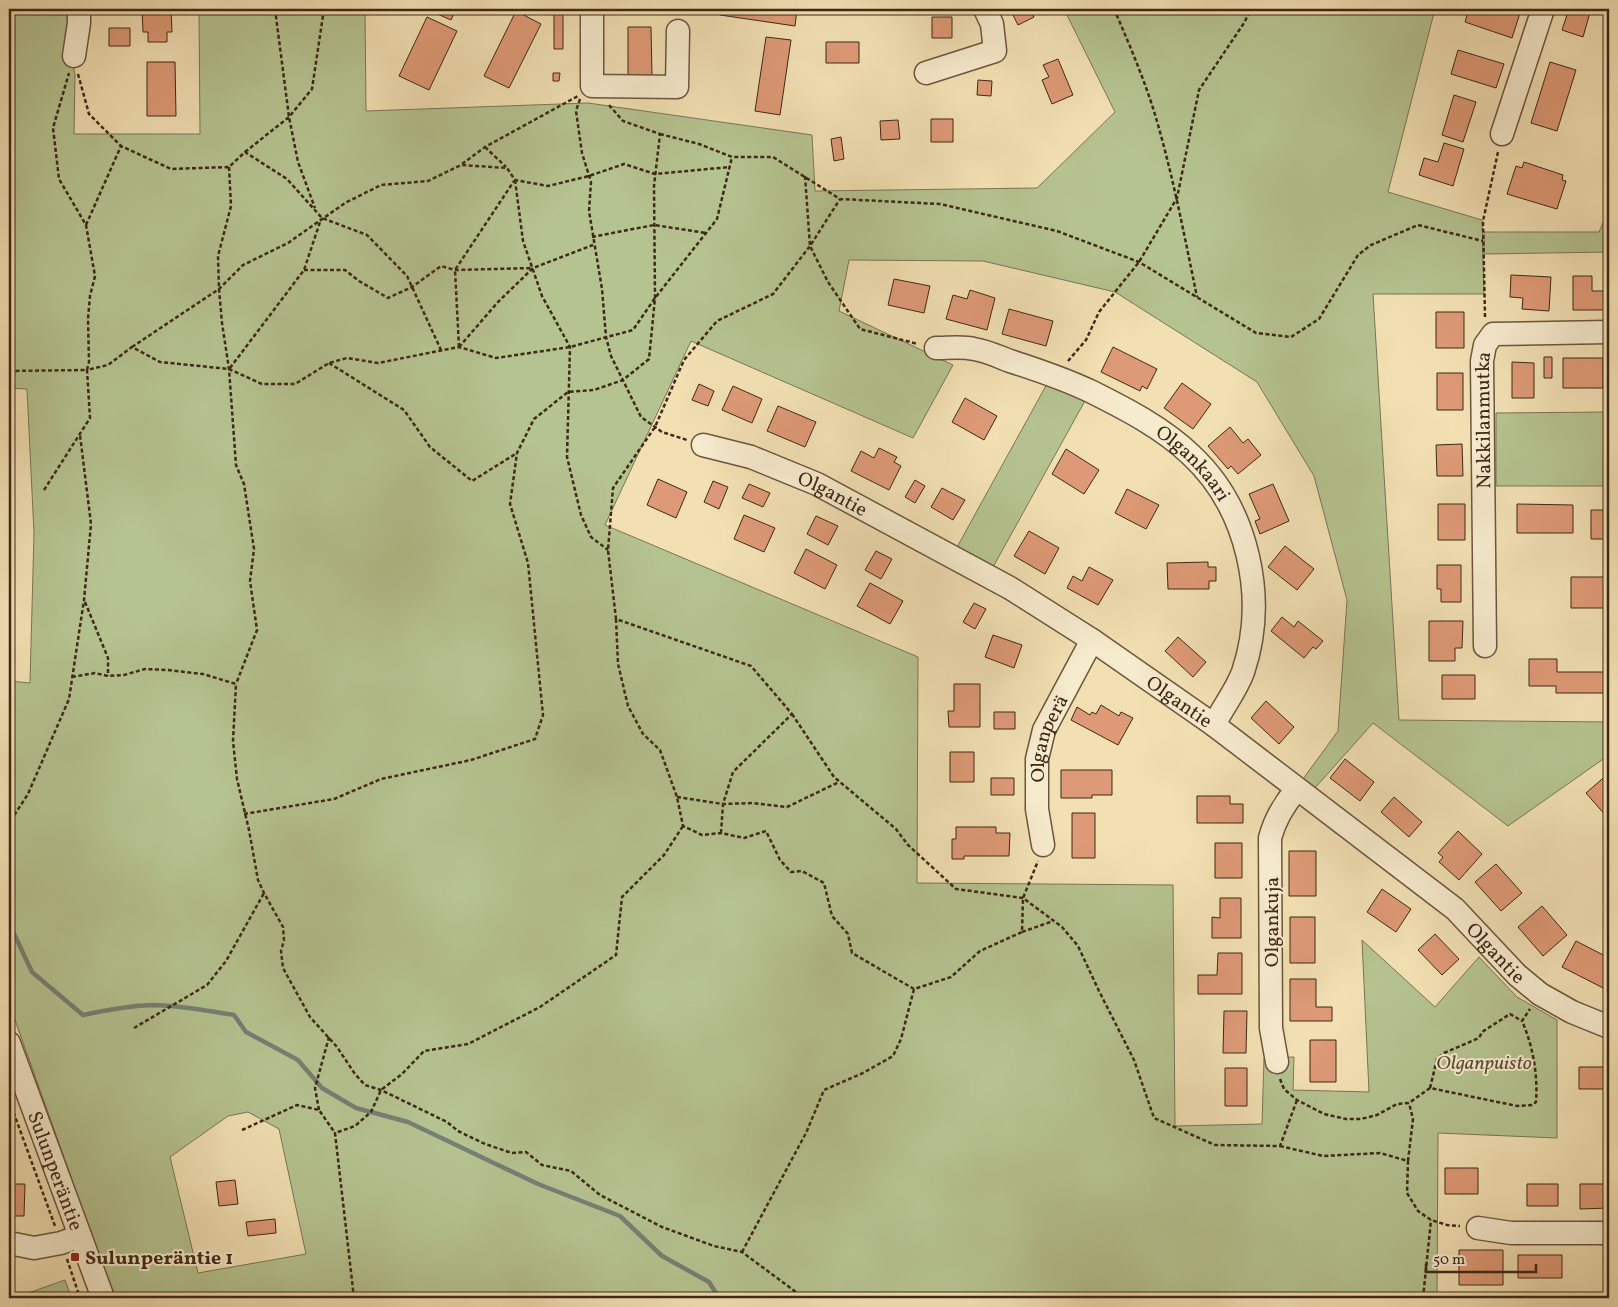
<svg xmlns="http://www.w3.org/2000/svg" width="1618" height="1307" viewBox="0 0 1618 1307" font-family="Vollkorn,serif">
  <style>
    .green { fill: #b5c390; stroke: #7a7654; fill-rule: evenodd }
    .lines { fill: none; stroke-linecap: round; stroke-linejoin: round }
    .stream { stroke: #768075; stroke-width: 4.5 }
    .building { fill: #de9a76; stroke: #3e2817 }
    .minor-casing { stroke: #6b563e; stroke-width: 25 }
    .path { stroke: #3e2817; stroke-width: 2.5; stroke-dasharray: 4 2.5; stroke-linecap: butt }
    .minor { stroke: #f7ebce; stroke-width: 22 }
    .poi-dot { fill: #8f2418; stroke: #f7ebce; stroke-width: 2 }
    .labels { text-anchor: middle; stroke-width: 4; stroke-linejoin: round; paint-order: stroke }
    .street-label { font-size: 20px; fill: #3e2817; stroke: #f7ebce }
    .park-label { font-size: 20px; font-style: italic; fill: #5c4f35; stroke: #f7ebce }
    .poi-label { font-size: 20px; font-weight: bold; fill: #3e2817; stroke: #f7ebce; text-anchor: start }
  </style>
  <rect width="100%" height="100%" fill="#f2e0b3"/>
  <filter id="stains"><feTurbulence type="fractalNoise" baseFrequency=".004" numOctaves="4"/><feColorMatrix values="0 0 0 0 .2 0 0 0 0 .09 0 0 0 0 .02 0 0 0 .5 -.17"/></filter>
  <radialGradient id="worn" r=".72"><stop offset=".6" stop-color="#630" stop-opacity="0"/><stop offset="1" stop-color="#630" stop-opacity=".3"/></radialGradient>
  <path class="green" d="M17,9h60l-6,49 4,16 -1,60h126l-1,-125h166l1,102 222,-8 224,32 3,56 222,-3 78,-76 -51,-103h371l-47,183 94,28 2,74h-111l26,426 210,2v33l-101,71 -135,-103 -58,65 -12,-9 35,-48 9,-131 -33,-124 -57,-94 -142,-90 -132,-31 -134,-1 -10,51 114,54 -40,73 -222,-97 -86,184 313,132 -1,226 256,2 2,241 87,-2 2,-66 30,-1 -1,33 76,2 -7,-152 73,67 44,-50 38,40 40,23v118l-119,-5 -1,165h-1323l-105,-295v-222l1,-1 -1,-4v-95l21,2 4,-150 -7,-144 -18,-1v-352zM248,1112l31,17 27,125 -108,19 -28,-116 58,-41z
    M1609,209v43l-125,2v-22h115z
    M1048,382l38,17 -94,170 -36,-20z
    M1609,412v74h-113v-73z
    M65,1280l5,14 -11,4h-45z"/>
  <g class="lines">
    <path class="stream" d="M9,923l23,49 51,43c23,-5 46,-9 69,-10 28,0 55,6 82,10l12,17 52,28 24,28 34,20 52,14 130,62 82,32 42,40 47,26 10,16"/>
  </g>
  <path class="building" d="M142,9h29l1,23h-5v10h-19v-10h-5z
    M426,9h30l-5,11z
    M554,9h9v40h-9z
    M622,9h91v3h-91z
    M721,9h76l-2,17 -75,-11z
    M831,9h31v3l-31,1z
    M1010,9h19l5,8 -16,8z
    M1469,9h38l13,4 -8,25 -47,-16z
    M1569,9h22l-8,28 -21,-7z
    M516,11l25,13 -32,64 -25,-12z
    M427,17l30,14 -28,59 -30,-14z
    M932,17h20v21h-20z
    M628,27h23l1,51h-24z
    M109,28h21v18h-21z
    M766,37l25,3 -11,75 -25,-4z
    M826,42h33v21h-33z
    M1458,50l46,14 -8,24 -45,-14z
    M1058,59l15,36 -21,9 -10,-24 7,-3 -6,-12z
    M147,62h28l1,54h-29z
    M1550,62l26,8 -19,61 -26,-8z
    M553,73h7l-1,8h-6z
    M978,80l14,1 -1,15 -14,-1z
    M1454,95l22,7 -13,40 -21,-7z
    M931,119h22v23h-22z
    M898,120l2,19 -19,1 -1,-19z
    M841,137l3,22 -10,2 -3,-22z
    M1444,143l20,6 -11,37 -34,-11 5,-17 14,4z
    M1524,162l39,13 -1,5 4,1 -9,28 -50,-15 9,-28 6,2z
    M1511,275l40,2 -2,34 -27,-2 1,-11 -13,-1z
    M1573,276h19v15h17v19h-36z
    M894,279l36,7 -6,27 -36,-8z
    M970,290l25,8 -8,32 -41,-11 7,-24 14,4z
    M1009,309l44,12 -7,25 -44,-12z
    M1436,312h28v36h-28z
    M1113,347l44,22 -10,20 -5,-3 -2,5 -39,-19z
    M1544,357h8v21h-8z
    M1563,358h40v30h-40z
    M1512,362l22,1v35h-22z
    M1437,373h26v37h-26z
    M1182,383l29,21 -18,25 -29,-21z
    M699,384l15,7 -6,15 -16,-6z
    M733,386l29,13 -10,24 -30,-13z
    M965,398l32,18 -13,24 -32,-18z
    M778,406l38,16 -11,25 -38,-16z
    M1230,427l13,16 5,-4 13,16 -23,19 -7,-8 -3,3 -20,-23z
    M1462,444l1,32h-26l-1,-31z
    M879,448l18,9 -3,5 7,4 -12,24 -38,-19 10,-20 13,7z
    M1066,449l33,21 -15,24 -32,-20z
    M658,479l29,13 -11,26 -29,-13z
    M915,480l10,6 -10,17 -10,-6z
    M713,481l15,6 -9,22 -15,-7z
    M749,484l21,9 -7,14 -21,-9z
    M1273,484l16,37 -29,13 -5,-13 5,-2 -11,-25z
    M942,488l23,12 -12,20 -22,-13z
    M1127,489l32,16 -13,24 -31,-16z
    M1438,504h27v36h-27z
    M1517,504l56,1v28h-56z
    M1591,510h18v29h-18z
    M744,515l31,13 -11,24 -30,-13z
    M816,516l22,10 -10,19 -21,-11z
    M1029,531l30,17 -14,26 -31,-18z
    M1285,546l29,23 -17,21 -29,-23z
    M806,549l31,16 -12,24 -31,-16z
    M876,551l16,8 -11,20 -16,-9z
    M1208,562v5h8v14h-7v8h-41l-1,-26z
    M1437,565h24v37h-20v-13h-4z
    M1089,567l24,13 -15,25 -31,-17 6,-12 9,5z
    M1571,577h38v31h-38z
    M870,583l33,18 -13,23 -33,-18z
    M974,603l12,6 -11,20 -12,-7z
    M1282,617l12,10 4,-6 25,20 -7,8 -3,-2 -9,11 -33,-27z
    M1429,621h34l-1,27h-7v13h-26z
    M993,635l29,10 -8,23 -29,-11z
    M1178,637l28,25 -13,15 -28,-26z
    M1529,659h28v13h52v21h-53v-7h-27z
    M1442,675h33v24h-33z
    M954,684h26v43h-31l-1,-16h6z
    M1266,701l28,26 -15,17 -28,-26z
    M1101,705l18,11 2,-4 12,6 -15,27 -47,-25 6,-13 13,8 2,-3 4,2z
    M994,712h21v17h-21z
    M950,752h24v30h-24z
    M1345,759l29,23 -14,19 -30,-23z
    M1061,770h51v25h-20v3h-31z
    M1609,773v42l-2,2 -21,-24z
    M991,778h23v17h-23z
    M1197,796h33v8h13v19h-46z
    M1394,797l28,25 -13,15 -28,-25z
    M1072,813h23v45h-23z
    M956,827h40v6h14l-1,23h-45v3h-12v-20h4z
    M1458,831l24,23 -23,26 -20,-18 4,-5 -5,-4z
    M1215,843h27v35h-27z
    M1289,851h27v45h-27z
    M1496,864l26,29 -21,18 -26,-29z
    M1382,889l29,20 -15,23 -29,-20z
    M1220,898h21v40h-29v-21l8,1z
    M1542,906l25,29 -24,21 -25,-29z
    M1290,917h25v46h-25z
    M1435,934l24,25 -17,16 -24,-25z
    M1576,941l33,17v33l-47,-24z
    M1218,953h24v41h-44v-19h19z
    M1290,979h26v28h16v14h-42z
    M1224,1011h23l-1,42h-23z
    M1310,1040h26v42h-26z
    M1579,1067h30v22h-30z
    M1225,1068h22v38h-22z
    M1445,1168h33v26h-33z
    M235,1180l3,24 -19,2 -3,-24z
    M9,1184h16l-1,32h-15z
    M1527,1184h31v22h-31z
    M1580,1184h29v24l-29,1z
    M275,1219l1,14 -28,3 -2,-14z
    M1459,1250h44v35h-44z
    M1518,1255h44v23h-44z"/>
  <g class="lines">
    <g class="minor-casing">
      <g id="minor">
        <path d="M592,9v77l85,1 1,-56"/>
        <path d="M74,56l5,-33v-14"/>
        <path d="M926,73l69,-22 -3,-27 -7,-15"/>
        <path d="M1502,134l41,-125"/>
        <path id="s1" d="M936,348c12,0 27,-2 38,1 13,2 25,8 36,12 28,9 55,18 82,31 34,17 71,36 99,63 57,53 77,143 52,217 -7,19 -20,35 -29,53"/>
        <path id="s2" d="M703,445l48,12 66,27 193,104 82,52 122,85 241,184 62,66 23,19 32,18 37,15"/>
        <path id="s3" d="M1485,646l-3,-285 3,-16 8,-11 116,-2"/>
        <path id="s4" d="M1043,845l-6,-36v-50l7,-29 48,-90"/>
        <path id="s5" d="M9,1043l94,255"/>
        <path d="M1277,1062l-6,-34 -1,-190c5,-19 14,-34 27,-49"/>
        <path d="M1478,1228l33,5h98"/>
        <path d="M9,1243l25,5 27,-5 19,-7"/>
      </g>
    </g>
    <path class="path" d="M275,9l14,108 9,45 17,46
      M1114,9c14,32 28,65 39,99 19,62 31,126 44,189
      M78,74l11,40 32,32
      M580,99l-4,12 6,42 9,29 -2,29 13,78 4,48 5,19 30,61 21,15 25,8
      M660,134l39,10 33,13h41l67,42 100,5 117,27 82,31 117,71 35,4 28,-18 39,-64 13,-10 47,-20 65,16
      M485,147l21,20
      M245,152l44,-35 23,-28 12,-80
      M462,164l23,-17 93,-51
      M229,167l2,39 -13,50 1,33 3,34 7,46 7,96 8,19 10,65 -4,32 7,49 -21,54
      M805,176l5,70 18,36 32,47 58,15
      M515,180l8,61 19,55 28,51 -3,110 14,58 10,22 17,13
      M86,225l35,-79 50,23 58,-2 16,-15 42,27 35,39 45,17 40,41 34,74
      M592,237l62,-12 52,8
      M304,270h41l14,11 29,17 24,-11 29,-21 14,4 78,-2
      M1485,317l-2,-96 15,-69
      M132,347l87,-58 24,-24 45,-22 57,-40 36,-18 47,-4 33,-16 46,3 8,12 33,6 41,-10 35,-12 31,10 75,-7
      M459,347l-4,-77 59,-89
      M459,347l39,-45 35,-34 60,-23
      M1068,361l18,-21 13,-28 40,-50 38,-64 22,-108 45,-67 7,-14
      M329,363l75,47 26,37 42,34 45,-28
      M230,368l74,-98 17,-51
      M9,371l78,-1 2,-8 -1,-43 2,-23 5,-20 -9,-51 -27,-46 -6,-51 16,-55
      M44,490l46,-72 -3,-48 21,-5 24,-18 28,15 69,7 33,15h33l34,-21 18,-5 31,5 81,-16 37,11 74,-11 63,-17 22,-32 62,-79 15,-62
      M85,602l23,56v18
      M616,619l2,45 10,42 15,28 17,16 17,47 6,29 19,9 19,-2 23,5 22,-7 14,29 11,12 11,-1 22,12 8,33 16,18 4,19 62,36 37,-12 29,-26 42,-19 1,-34 15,-37
      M72,677l23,-4 13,3 16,-1 21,-6 23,1 35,4 33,10 -3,57 4,38 12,51 9,50 6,13 19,34 1,13 -3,11 2,17 27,49 27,30 18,27 10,11 16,5 66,32 11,9 27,13 27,9 14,-1 16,13 29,6 29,24 62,32 52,19 28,6 62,46
      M792,714l42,63 62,52 12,16 48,44 67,9 39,29 16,19 21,45 35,69 20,58 61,27 65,1 17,-46
      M677,797l46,7 30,-1 34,4 52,-25
      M244,814l90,-15 47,-20 90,-19 64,-21 8,-24 -15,-152 -18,-59 7,-51 17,-34 34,-27 26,-2 29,-10 26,-21 6,-61 -1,-112 6,-52 -37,-13 -14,-16
      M9,819l6,-5 13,-20 41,-95 15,-99 7,-76 -11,-89
      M721,833l2,-29 10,-32 59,-58 -41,-48 -135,-47 -8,-69 5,-62 42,-61 29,-67 33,-39 56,-27 37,-48 30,-47
      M1022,932l31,-11
      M134,1028l73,-43 19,-24 38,-68
      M1280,1079l4,10 13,11 27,14 22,5h15l16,-4 20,-11 12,-1 21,-15 87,18 15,-1 4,-3c2,-27 -3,-56 -14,-81l8,-12
      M1430,1088l7,-29 7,-6 35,-15 3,-6 28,-18 12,7
      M9,1100l46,126
      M319,1110l-4,-22 14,-51
      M242,1130l55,-25 22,5 16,23
      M1280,1146l43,10 57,-3 28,8 -1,32 11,18 13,9 16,5 13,1
      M1408,1161l5,-42 -4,-16
      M742,1252l64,-119 18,-43 39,-17 30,-17 8,-17 13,-50
      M67,1259l13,39
      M354,1298l-19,-165 20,-7 16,-14 10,-22 21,-16 22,-23 44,-7 72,-37 76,-52 6,-58 42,-42 19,-29
      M1423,1298l8,-78"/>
    <use href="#minor" class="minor"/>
  </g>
  <rect class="poi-dot" x="70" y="1252" width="10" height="10" rx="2.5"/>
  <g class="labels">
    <g class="street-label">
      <text dy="7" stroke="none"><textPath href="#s3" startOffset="226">Nakkilanmutka</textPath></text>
      <text dy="7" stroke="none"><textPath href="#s1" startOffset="289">Olgankaari</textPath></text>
      <text dy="7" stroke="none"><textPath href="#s2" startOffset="139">Olgantie</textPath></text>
      <text dy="7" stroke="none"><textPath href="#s2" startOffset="544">Olgantie</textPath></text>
      <text dy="7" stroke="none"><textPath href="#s4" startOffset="109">Olganperä</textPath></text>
      <text transform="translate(1271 922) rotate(-90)" y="7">Olgankuja</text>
      <text dy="7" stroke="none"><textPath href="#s2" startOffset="949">Olgantie</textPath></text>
      <text dy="7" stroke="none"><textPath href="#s5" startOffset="136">Sulunperäntie</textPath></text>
    </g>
    <g class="park-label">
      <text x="1484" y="1069">Olganpuisto</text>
    </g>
    <g class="poi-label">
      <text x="85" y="1264">Sulunperäntie 1</text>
    </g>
  </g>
  <rect width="1618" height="1307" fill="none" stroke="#f2e0b3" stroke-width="30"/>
  <rect x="10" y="10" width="1598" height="1287" fill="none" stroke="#3e2817" stroke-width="2.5"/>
  <rect x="15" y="15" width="1588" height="1277" fill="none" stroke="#3e2817"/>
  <path d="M1426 1264v8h110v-8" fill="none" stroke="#3e2817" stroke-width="2.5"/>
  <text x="1433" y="1264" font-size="15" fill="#3e2817" stroke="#f7ebce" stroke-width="4" paint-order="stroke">50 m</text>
  <rect width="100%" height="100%" filter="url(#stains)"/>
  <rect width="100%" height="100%" fill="url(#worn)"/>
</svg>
